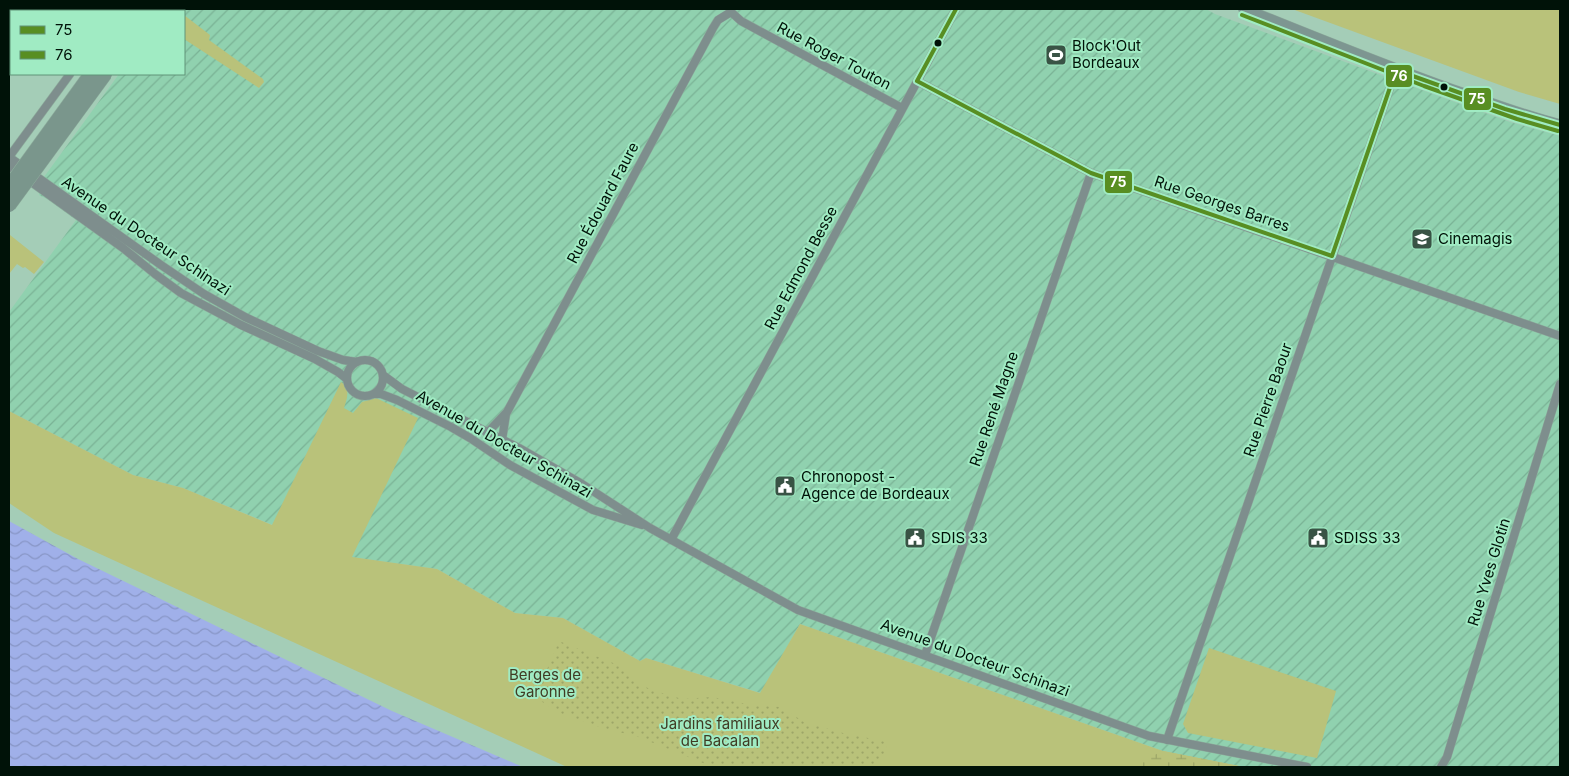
<svg xmlns="http://www.w3.org/2000/svg" width="1569" height="776" viewBox="0 0 1569 776" font-family="Inter,sans-serif">
  <style>
    .industrial { fill: url(#industrial-furrows) }
    .green { fill: #b9c27a }
    .wetland { fill: url(#wetland-marsh) }
    .garden { fill: url(#garden-dots) }
    .water { fill: url(#water-waves) }
    .lines { fill: none; stroke-linecap: round; stroke-linejoin: round }
    .street-casing { stroke: #8dac9c; stroke-width: 9 }
    .secondary-casing { stroke: #8dac9c; stroke-width: 12 }
    .highway-casing { stroke: #8dac9c; stroke-width: 15 }
    .street { stroke: #7e8e8d; stroke-width: 8 }
    .secondary { stroke: #7d9691; stroke-width: 11 }
    .highway { stroke: #7a968c; stroke-width: 14 }
    .highway-bridge-casing { stroke: #8dac9c; stroke-width: 15; stroke-linecap: butt }
    .highway-bridge { stroke: #7a968c; stroke-width: 14 }
    .bus-1-casing { stroke: #a0ebc3; stroke-width: 8 }
    .bus-2-casing { stroke: #a0ebc3; stroke-width: 8 }
    .bus-1 { stroke: #588e22; stroke-width: 4 }
    .bus-2 { stroke: #588e22; stroke-width: 4 }
    .bus-dot { fill: #001208; stroke: #a0ebc3; stroke-width: 2 }
    .labels { text-anchor: middle; stroke-width: 4; stroke-linejoin: round; paint-order: stroke }
    .poi-label { font-size: 15px; fill: #001208; stroke: #a0ebc3; text-anchor: start }
    .street-label { font-size: 15px; fill: #001208; stroke: #a0ebc3 }
    .park-label { font-size: 15px; fill: #403c24; stroke: #a0ebc3 }
    .line-badge { stroke: #a0ebc3; stroke-width: 2 }
    .badge-label { font-size: 14px; text-anchor: middle; font-weight: bold; fill: #fff }
  </style>
  <defs>
    <pattern id="industrial-furrows" width="10" height="10" patternUnits="userSpaceOnUse" patternTransform="scale(1.25)"><rect width="10" height="10" fill="#90d1af"/><path d="M-1 1l2-2M0 10L10 0M9 11l2-2" fill="none" stroke="#7ab295"/></pattern>
    <pattern id="wetland-marsh" width="20" height="14" patternUnits="userSpaceOnUse" patternTransform="scale(1.25)"><rect width="20" height="14" fill="#b9c27a"/><path d="M1 5h8M5 5V1M11 12h8M15 12V8" fill="none" stroke="#9da668"/></pattern>
    <pattern id="garden-dots" width="8" height="8" patternUnits="userSpaceOnUse" patternTransform="scale(1.25)"><rect width="8" height="8" fill="#b9c27a"/><path d="M2 2h.1M6 6h.1" fill="none" stroke="#9da668" stroke-width="1.8" stroke-linecap="round"/></pattern>
    <pattern id="water-waves" width="16" height="10" patternUnits="userSpaceOnUse" patternTransform="scale(1.25)"><rect width="16" height="10" fill="#a0b0e9"/><path d="M0 5q4-4 8 0t8 0" fill="none" stroke="#8896c6"/></pattern>
  </defs>
  <rect width="100%" height="100%" fill="#a4cdb7"/>
  <path class="industrial" d="M167,9h1039l9,5 160,59 135,49 50,14v631h-316l-81,-16 -363,-127 -39,69 -115,-35 -6,3 -77,-43 -48,-5 -78,-44 -86,-12 -168,-69 -50,-13 -124,-64v-99l67,-92 -27,-20 -10,-5 5,-18 75,-103h65v-63h-19z"/>
  <path class="green" d="M1292,9h268v95l-41,-12z
    M184,15l26,20 -1,5 54,39 1,3 -5,6 -75,-49z
    M10,235l34,27 -10,12 -9,-7 -2,1 -6,-4 -8,10v-37z
    M341,382c10,6 6,17 3,26l9,5 9,-11 14,-4 42,20 -66,139 85,12 78,44 48,5 77,43 6,-3 114,35 40,-69 363,127 81,16h-677l-513,-234 -45,-30v-92l124,64 50,13 89,37z
    M1209,648l127,43 -19,67 -129,-25 -5,-9z"/>
  <path class="wetland" d="M1163,751l81,16h-117z"/>
  <path class="garden" d="M559,641l59,24 17,17 17,8 30,9 30,-2 40,8 29,2 23,15 39,11 40,8 4,4 -8,22h-166l-77,-31 -31,-7 -48,-17 -19,-13 2,-13z"/>
  <path class="water" d="M9,521l69,38 314,152 131,56h-514z"/>
  <g class="lines">
    <g class="street-casing">
      <path id="street" d="M730,9l1,3 10,9 161,87
        M30,11l1,-2
        M116,11l2,-2
        M9,41l2,-4
        M917,81l174,92 469,163
        M9,157l152,108 43,29 41,23 73,34 25,9 14,2
        M9,157l61,-83
        M9,166l114,82 32,26 26,19 60,32 74,34 23,13 9,7
        M347 378a18 18 0 1 1 36 0a18 18 0 1 1-36 0Z
        M383,375l19,14 117,59 63,36 68,44 148,82 351,126 158,31
        M374,394h7l16,6 54,27 19,11 40,27 83,45 49,15
        M487,433l20,-21 206,-384 5,-8 13,-8
        M502,440l4,-26
        M671,540l285,-531
        M925,655l166,-482
        M1167,740l229,-670
        M1441,767l6,-10 113,-373"/>
    </g>
    <g class="secondary-casing">
      <path id="secondary" d="M1244,9c69,28 138,56 208,81 36,12 71,26 108,35"/>
    </g>
    <g class="highway-casing">
      <path id="highway" d="M137,11l1,-2
        M150,11l2,-2"/>
    </g>
    <use href="#street" class="street"/>
    <use href="#secondary" class="secondary"/>
    <use href="#highway" class="highway"/>
    <g class="highway-bridge-casing">
      <path id="highway-bridge" d="M9,187l82,-113
        M9,205l96,-131"/>
    </g>
    <use href="#highway-bridge" class="highway-bridge"/>
    <g class="bus-1-casing">
      <path id="bus-1" d="M1396,70l109,39 55,16
        M917,81l174,92 241,83
        M917,81l39,-72
        M1332,256l64,-186"/>
    </g>
    <g class="bus-2-casing">
      <path id="bus-2" d="M1242,15l182,71 93,33 41,12"/>
    </g>
    <use href="#bus-1" class="bus-1"/>
    <use href="#bus-2" class="bus-2"/>
  </g>
  <defs>
    <g id="stadium-square" transform="scale(1.125)"><rect x="-9" y="-9" width="18" height="18" rx="4" fill="#395345" stroke="#a0ebc3"/><path d="M0-5a6.5 5 0 1 0 0 10a6.5 5 0 1 0 0-10ZM-3.5-1.8h7v3.6h-7Z" fill="#fff"/></g>
    <g id="university-square" transform="scale(1.125)"><rect x="-9" y="-9" width="18" height="18" rx="4" fill="#395345" stroke="#a0ebc3"/><path d="M0-5L7-2L0 1L-7-2ZM-4 1L0 2.5L4 1V4Q0 6-4 4Z" fill="#fff"/></g>
    <g id="civic-square" transform="scale(1.125)"><rect x="-9" y="-9" width="18" height="18" rx="4" fill="#395345" stroke="#a0ebc3"/><path d="M-.6-6.5H3V-4.5H.6V-3L4-1V1h2V6H-6V1h2V-1L-.6-3ZM-1.2 2.5V6h2.4V2.5Z" fill="#fff"/></g>
  </defs>
  <g fill-rule="evenodd">
    <use href="#stadium-square" x="1056" y="55"/>
    <use href="#university-square" x="1422" y="239"/>
    <use href="#civic-square" x="785" y="486"/>
    <use href="#civic-square" x="915" y="538"/>
    <use href="#civic-square" x="1318" y="538"/>
  </g>
  <g class="bus-dot">
    <circle cx="938" cy="43" r="4.5"/>
    <circle cx="1444" cy="87" r="4.5"/>
  </g>
  <g class="labels">
    <g class="poi-label">
      <text x="1072" y="51">Block'Out<tspan x="1072" dy="17">Bordeaux</tspan></text>
      <text x="1438" y="244">Cinemagis</text>
      <text x="801" y="482">Chronopost -<tspan x="801" dy="17">Agence de Bordeaux</tspan></text>
      <text x="931" y="543">SDIS 33</text>
      <text x="1334" y="543">SDISS 33</text>
    </g>
    <g class="street-label">
      <text transform="translate(834 56) rotate(28)" y="5">Rue Roger Touton</text>
      <text transform="translate(603 203) rotate(-62)" y="5">Rue Édouard Faure</text>
      <text transform="translate(1222 204) rotate(19)" y="5">Rue Georges Barres</text>
      <text transform="translate(146 236) rotate(34)" y="5">Avenue du Docteur Schinazi</text>
      <text transform="translate(801 268) rotate(-62)" y="5">Rue Edmond Besse</text>
      <text transform="translate(1268 400) rotate(-71)" y="5">Rue Pierre Baour</text>
      <text transform="translate(994 409) rotate(-71)" y="5">Rue René Magne</text>
      <text transform="translate(504 444) rotate(30)" y="5">Avenue du Docteur Schinazi</text>
      <text transform="translate(1489 572) rotate(-73)" y="5">Rue Yves Glotin</text>
      <text transform="translate(975 658) rotate(20)" y="5">Avenue du Docteur Schinazi</text>
    </g>
    <g class="park-label">
      <text x="545" y="680">Berges de<tspan x="545" dy="17">Garonne</tspan></text>
      <text x="720" y="729">Jardins familiaux<tspan x="720" dy="17">de Bacalan</tspan></text>
    </g>
  </g>
  <g class="line-badge">
    <rect x="1385" y="64" width="28" height="24" rx="5" fill="#588e22"/>
    <rect x="1463" y="87" width="29" height="24" rx="5" fill="#588e22"/>
    <rect x="1104" y="170" width="29" height="24" rx="5" fill="#588e22"/>
  </g>
  <g class="badge-label">
    <text x="1399" y="81">76</text>
    <text x="1477" y="104">75</text>
    <text x="1118" y="187">75</text>
  </g>
  <rect width="1569" height="776" fill="none" stroke="#001208" stroke-width="20"/>
  <rect x="10" y="10" width="175" height="65" fill="#a0ebc3" stroke="#609478"/>
  <rect x="20" y="26" width="25" height="8" fill="#588e22" stroke="#609478"/>
  <text x="55" y="35" font-size="15" fill="#001208">75</text>
  <rect x="20" y="51" width="25" height="8" fill="#588e22" stroke="#609478"/>
  <text x="55" y="60" font-size="15" fill="#001208">76</text>
</svg>
